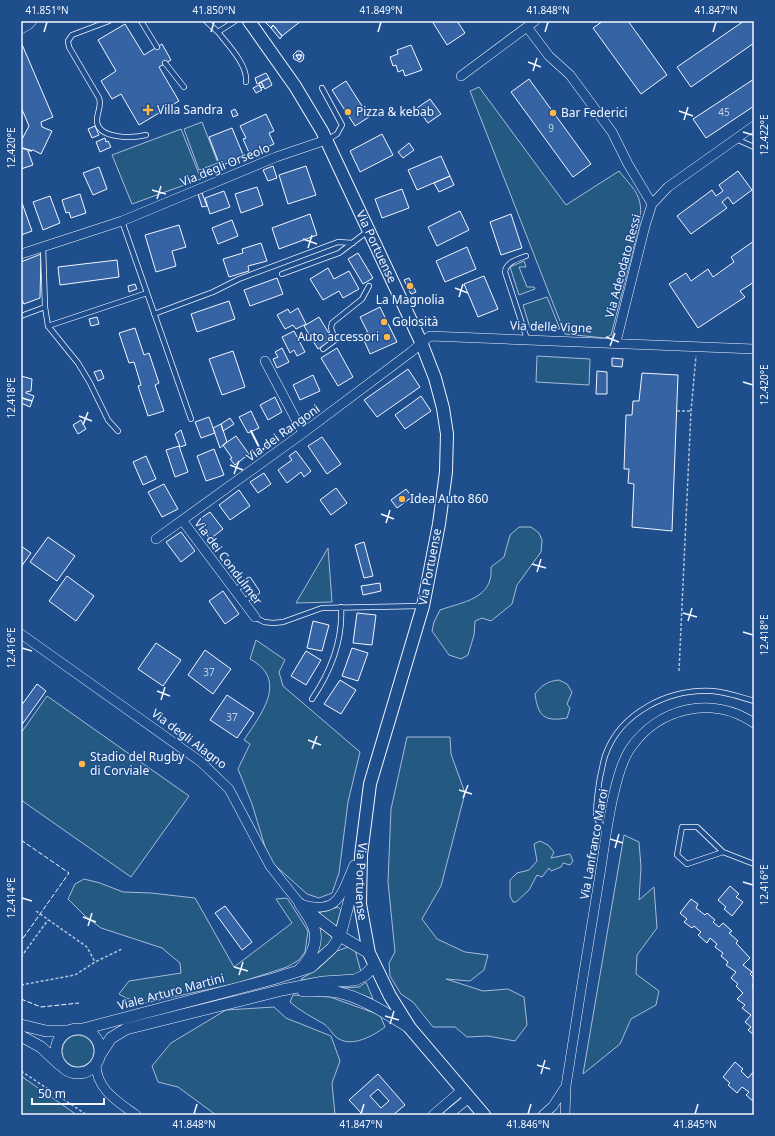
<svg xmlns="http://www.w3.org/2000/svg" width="775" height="1136" viewBox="0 0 775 1136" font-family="'Noto Sans',sans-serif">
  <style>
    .green { fill: #245a82; stroke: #a8bbd7 }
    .building { fill: #3563a3; stroke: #f2f6ff; fill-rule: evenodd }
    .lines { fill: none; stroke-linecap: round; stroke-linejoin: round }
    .service-casing { stroke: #f2f6ff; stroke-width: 6 }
    .minor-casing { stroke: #f2f6ff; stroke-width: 10 }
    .tertiary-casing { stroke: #f2f6ff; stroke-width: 12 }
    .secondary-casing { stroke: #f2f6ff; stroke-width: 14 }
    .path { stroke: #b3c4dc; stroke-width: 1.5; stroke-dasharray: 3 2; stroke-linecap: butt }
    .service { stroke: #1f4e8c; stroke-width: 4.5 }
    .minor { stroke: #1f4e8c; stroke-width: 9 }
    .tertiary { stroke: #1f4e8c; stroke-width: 11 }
    .secondary { stroke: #1f4e8c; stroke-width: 12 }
    .fence { stroke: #f2f6ff; stroke-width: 1; stroke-dasharray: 5 2; stroke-linecap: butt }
    .wall { stroke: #f2f6ff; stroke-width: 2 }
    .ticks { fill: none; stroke: #f2f6ff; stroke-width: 1.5 }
    .poi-dot { fill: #ffb74d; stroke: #1f4e8c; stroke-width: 1.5 }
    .labels { text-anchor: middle; stroke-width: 3; stroke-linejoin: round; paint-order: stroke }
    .number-label { font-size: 10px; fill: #c3d1e8 }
    .poi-label { font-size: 12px; fill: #f2f6ff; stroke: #1f4e8c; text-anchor: start }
    .street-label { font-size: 12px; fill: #f2f6ff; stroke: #1f4e8c }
    .neatline { fill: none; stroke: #f2f6ff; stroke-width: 1.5 }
    .ticks-label { font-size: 10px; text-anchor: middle; fill: #f2f6ff }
  </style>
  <rect width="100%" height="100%" fill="#1f4e8c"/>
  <path class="green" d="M479,87l87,118 53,-34c17,21 24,24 21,52l-29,112 -6,3 -40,-4 -95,-243z
    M202,122l16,41 -19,7 -15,-41z
    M181,129l20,50 -69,25 -20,-49z
    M524,261l2,6h-7l8,20h7l1,2 -16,6 -9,-28z
    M547,297l13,32 -30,-1 -7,-23z
    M537,356l53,3 -1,26 -53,-3z
    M519,527h12l8,6 3,7 -1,12 -24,33 -5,19 -21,17 -9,-3 -7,3 -1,14 -6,20 -7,4 -12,-4 -17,-24 2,-9 6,-12c22,-8 54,-11 51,-43l13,-10 6,-22z
    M328,548l4,54 -36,1z
    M256,640l29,20 -6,12 4,14 77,66 -12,50 -9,71 -7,20 -13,5 -12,-4 -38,-34 -17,-56 -14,-35 12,-25 -6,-4c17,-26 45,-60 6,-81z
    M559,680l8,4 5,8 -5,12 3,4 -3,10c-23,4 -29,-2 -32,-24 7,-9 13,-13 24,-14z
    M47,696l142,100 -58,81 -110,-77v-67z
    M407,737h43l1,17 14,39 -24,93 -19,33 15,20 28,13 23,3 -4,15 -14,11 -24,-2 37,12 25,-2 16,8 3,28 -12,16 -27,-5 -21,1 -12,-10h-22l-20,-25 -12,-8 -11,-18 -1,-13 6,-11 -7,-70 3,-73z
    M624,835l15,7 2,25 -2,33 15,-13 3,41 -20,27 -1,19 23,17 -3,14 -25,14 -11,25 -37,30z
    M540,841l8,4 6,7 -3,6 19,-4 3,7 -3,4 -7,-2 -2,4 -10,4 -2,-3 -7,9 -5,-2 -8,15 -13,12h-3l-3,-6v-16l7,-7 12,-3 8,-9 -3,-17z
    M84,879l16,4 23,9 28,1 44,5 39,69 58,-44 -16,-24 11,-1 21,33 -3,21 -6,8 -12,7 -49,16 -93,20 -19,-5 -7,-4 10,-13 52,-8 -1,-10 -18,-15 -61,-20 -16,-12 -17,-17 7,-15z
    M338,907l3,3 -5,17 -18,-14z
    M318,926l15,12 -11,17 -7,-1z
    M348,947l7,3 6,22 -3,4 -34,1 -22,3 -1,-1 18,-11 18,-17z
    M366,982l7,17 -31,-11 17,-1z
    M293,995l37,2 50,18 5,12c-12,9 -32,20 -46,12 -6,-3 -9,-11 -15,-15 -12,-7 -24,-13 -34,-22z
    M274,1007l12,11 45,18 9,25 -8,22 3,32h-119l-38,-28 -20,-5 -6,-16 19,-23 55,-33z
    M62 1051a16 16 0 1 1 32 0a16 16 0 1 1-32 0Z
    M21,1076l56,39h-56z"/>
  <path class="building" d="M301,21l-19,15 -9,-11 -2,3 -6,-6z
    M432,21h25l8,12 -18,12z
    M603,21h25l39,54 -26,19 -48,-66z
    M744,21h10v22l-63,44 -14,-20z
    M125,24l19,31 18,-11 9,16 -12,7 20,34 -40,24 -18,-31 -9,5 -11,-18 15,-10 -18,-31z
    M273,25l9,11 -2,3 -9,-11z
    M21,42l32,75 -12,5 1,5 10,4 -11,23 -8,-4 -5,1 5,14 -12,4v-28l8,-15 -8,-19z
    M411,45l11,25 -17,6 -2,-6 -5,2 -2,-7 -3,1 -3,-9 8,-3 -1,-4z
    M297,51h4l3,4 -1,5 -3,2 -6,-3 -1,-4zM296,55h6l-3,5z
    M296,55h6l-3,5z
    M266,73l3,5 -12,6 -2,-6z
    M269,78l3,7 -7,4 -4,-7z
    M529,79l62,85 -18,13 -62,-85z
    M754,79v27l-48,32 -13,-19z
    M346,81l23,36 -14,9 -23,-36z
    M261,82l3,5 -3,1 -2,-5z
    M259,85l3,5 -6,3 -3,-5z
    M430,99l11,15 -13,9 -11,-15z
    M235,109l3,6 -5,2 -2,-6z
    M266,114l8,17 -5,2 5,11 -24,11 -7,-16 3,-1 -6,-12z
    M95,126l4,9 -7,3 -4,-9z
    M232,128l12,29 -24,9 -11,-29z
    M382,134l11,21 -33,17 -10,-21z
    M105,138l1,4 2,-1 3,6 -11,5 -4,-10z
    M409,143l5,7 -11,8 -5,-6z
    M441,156l9,20 -33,14 -9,-20z
    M273,166l4,12 -9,3 -5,-11z
    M306,166l10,29 -28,9 -9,-29z
    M99,167l8,22 -14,6 -10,-22z
    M738,171l14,19 -19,14 -5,-7 -6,5 5,6 -36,26 -14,-18 35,-26 4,6 7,-5 -4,-6z
    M450,176l4,9 -15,7 -5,-9z
    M257,187l6,18 -22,8 -6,-19z
    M402,189l7,19 -27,10 -7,-19z
    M224,191l6,16 -20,7 -5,-16z
    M202,193l5,13 -5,1 -4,-13z
    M80,194l6,19 -15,5 -2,-6 -3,1 -4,-13z
    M50,196l10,27 -17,7 -10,-28z
    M21,200l11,31 -11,4z
    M460,211l9,19 -32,16 -9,-19z
    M310,214l7,21 -38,14 -7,-21z
    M511,214l11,34 -21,7 -11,-33z
    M232,220l6,16 -20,8 -6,-16z
    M179,225l7,22 -14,4 4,15 -20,6 -11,-37z
    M754,241v41l-14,9 5,6 -47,31 -29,-44 17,-11 5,8 17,-12 5,8 21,-15 -3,-5z
    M261,243l6,18 -19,5 1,5 -20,6 -6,-18 20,-6 -1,-4z
    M467,247l9,22 -31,13 -9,-21z
    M358,253l15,25 -10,6 -15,-25z
    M41,254l-1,44 -16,6 -3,-6v-36z
    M117,260l2,17 -59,8 -2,-18z
    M328,268l6,11 15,-8 10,18 -16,9 -4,-7 -16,9 -13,-21z
    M484,276l14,33 -20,8 -14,-33z
    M277,278l6,16 -33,12 -6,-16z
    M409,278l7,14 -5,2 -7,-14z
    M135,284l2,5 -8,3 -1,-6z
    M229,301l6,18 -38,13 -6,-18z
    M380,307l17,35 -27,12 -7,-16 6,-3 -9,-18z
    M298,308l8,16 -10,5 -3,-4 -8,4 -8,-14 11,-6 2,4z
    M97,317l2,7 -8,2 -2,-7z
    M319,317l14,23 -15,9 -14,-23z
    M135,328l9,27 5,-2 10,30 -4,2 9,26 -16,5 -10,-30 3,-1 -7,-23 -5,1 -10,-30z
    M294,331l11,21 -8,4 -3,-6 -4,3 -8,-16z
    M282,348l7,14 -12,6 -4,-9 5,-2 -3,-5z
    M337,348l16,29 -15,9 -17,-28z
    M233,351l12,36 -23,8 -13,-36z
    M612,358l11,1 -1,8 -10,-1z
    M408,369l12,18 -43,30 -13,-17z
    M101,370l3,8 -6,3 -4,-9z
    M597,371l10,1v22h-11z
    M642,373l36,2 -6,156 -40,-4 2,-43 -6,-1 1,-14h-5l2,-54h6l1,-14h6z
    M313,375l7,16 -20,9 -7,-15z
    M21,376l11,3 -1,12 -5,1v1l8,3 -4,11 -9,-4z
    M421,396l10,15 -26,18 -10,-14z
    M275,397l7,15 -14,8 -8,-15z
    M251,411l8,17 -11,5 -9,-16z
    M209,417l6,16 -14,5 -6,-16z
    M230,418l4,6 -11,7 -2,-7z
    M81,420l5,9 -8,5 -5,-9z
    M221,424l6,18 -7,6 -7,-20z
    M181,430l5,15 -6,2 -5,-13z
    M236,436l13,18 -14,11 -5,-6 2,-1 -9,-13z
    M322,437l19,27 -14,10 -19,-28z
    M179,446l9,26 -13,5 -9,-27z
    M214,449l10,26 -18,6 -9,-25z
    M296,451l15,20 -7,6 -3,-5 -14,11 -9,-13 14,-10 -3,-4z
    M146,456l10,23 -13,6 -10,-23z
    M264,473l7,11 -13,9 -8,-11z
    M164,484l14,25 -16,8 -14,-25z
    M336,488l11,15 -16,12 -11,-15z
    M406,489l6,8 -15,11 -6,-8z
    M239,490l11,16 -20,14 -11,-15z
    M210,512l13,17 -13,10 -13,-18z
    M181,532l14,19 -14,11 -15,-20z
    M48,537l27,19 -18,25 -27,-19z
    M364,542l9,34 -9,2 -9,-33z
    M21,546l10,7 -10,14z
    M67,576l27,20 -18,25 -27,-20z
    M380,583l1,8 -18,4 -2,-9z
    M223,591l16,23 -14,10 -16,-23z
    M357,613l19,2 -4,30 -19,-2z
    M313,621l16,4 -7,26 -15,-3z
    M156,643l25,17 -18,26 -25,-17z
    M352,648l16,5 -10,28 -16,-5z
    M205,650l26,19 -18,25 -25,-19z
    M306,651l15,9 -15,25 -15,-9z
    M340,680l16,10 -15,24 -17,-10z
    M37,684l9,7 -25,35v-20z
    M227,695l27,18 -17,25 -27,-18z
    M730,886l9,8 -3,3 7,5 -11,14 -8,-7 2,-2 -8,-7z
    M691,899l7,5 -2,4 9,7 2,-2 8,7 -2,2 6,5 4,-4 9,8 -3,2 9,8 -2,2 14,15 -7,7 9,7 -2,2 4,4v5l-2,3 2,2v47l-6,-5 3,-3 -6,-5 6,-7 -9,-7 3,-3 -8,-6 6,-6 -7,-7 2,-2 -7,-6 5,-6 -10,-7 2,-3 -7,-6 2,-3 -8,-6 2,-3 -7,-6 -3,5 -9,-8 3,-3 -7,-6 -2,2 -8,-6 3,-3 -7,-6z
    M225,906l27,36 -10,8 -27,-37z
    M735,1062l8,7 -2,2 7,7 6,-7v31l-8,-7 3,-3 -7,-5 -5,6 -9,-8 2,-2 -7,-6z
    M378,1074l27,31 -12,10h-30l-14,-15zM378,1089l11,12 -8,7 -11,-12z"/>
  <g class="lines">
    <g class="service-casing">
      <path id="service" d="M109,21l-37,14 -4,6 1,6 30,51c3,8 -2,14 -2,22 0,20 37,18 49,15
        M141,21l16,26
        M206,21l12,11 17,-11
        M218,32c10,13 30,33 28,50
        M165,63l19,24
        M322,88l20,37 -5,9 -10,6
        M736,139l18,8
        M122,221l69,198
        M43,246l2,61 3,19 99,-33
        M526,256c-8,3 -20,6 -21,16l22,67
        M282,274l57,-21 29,-22
        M154,314l59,-22 26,-13 99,-37 15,1
        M21,316l24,-9
        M48,326l30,37 12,20 18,37 10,11
        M323,349l12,-9 -4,-12 1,-5 30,-24 7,-13
        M234,591l15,-11 8,12 -14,10
        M255,617l9,5 9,1 10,-1 39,-14 99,-2
        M312,699c19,-28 31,-59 29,-92
        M606,831c-3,-4 -7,-8 -9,-12 -3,-7 2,-34 3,-42 2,-7 3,-15 5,-21 15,-44 64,-67 107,-65 15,1 28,6 42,10
        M723,852l-36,12 -10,-9 5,-28h15l26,25 31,12"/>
    </g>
    <g class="minor-casing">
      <path id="minor" d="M527,27l22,29 21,19 42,57 16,32 24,40
        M21,29l7,-4 4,-4
        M461,76l74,-55
        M21,254l101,-33 154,-64 50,-17
        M616,342l29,-116 7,-22 16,-17 86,-61
        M265,361l38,72
        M182,520l73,97
        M156,539l147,-106 108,-81 19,-16 324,13
        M21,634l180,128 28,27 41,77 30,38c39,12 41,-10 54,-39
        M96,1064c0,25 22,38 40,51
        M433,1115l29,-25
        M448,1115l21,-17
        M543,1115l10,-9 13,-20
        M565,1115l1,-29c11,-71 22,-141 34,-212 5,-31 13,-100 30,-125 28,-42 83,-54 124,-26"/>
    </g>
    <g class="tertiary-casing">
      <path id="tertiary" d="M309,912l31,24 29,17
        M299,970c11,-9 20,-28 15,-42 -3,-9 -9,-17 -14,-24
        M303,991c11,0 23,-1 34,1 27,6 50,22 73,36
        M21,1025l25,6h22
        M56 1051a22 22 0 1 1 44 0a22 22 0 1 1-44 0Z
        M83,1029l190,-50 38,-12 21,-19 8,-12 18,-69
        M21,1036l20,11 18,17
        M100,1055l11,-17 15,-9 156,-39 41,-8 32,-2 10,-5 9,-9"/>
    </g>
    <g class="secondary-casing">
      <g id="secondary">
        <path id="s1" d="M249,21l46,65 27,45 99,211 14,36 8,30 4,26 -1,38 -7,52 -16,82 -53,178 -9,71 -1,49 9,49 21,43 20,32 74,87"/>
      </g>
    </g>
    <path class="path" d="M677,411h14
      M679,671l12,-260 5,-55
      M36,911l51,36 8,15
      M21,957l27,-37
      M21,985l54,-10 20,-13 27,-13
      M21,1071l66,44"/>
    <use href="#service" class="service"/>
    <use href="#minor" class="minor"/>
    <use href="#tertiary" class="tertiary"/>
    <use href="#secondary" class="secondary"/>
    <path class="fence" d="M21,840l48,33 -48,68
      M21,999l20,8 38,-4"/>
    <path class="wall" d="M251,431l10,20 7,-6"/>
  </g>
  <path class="ticks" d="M44,32l3,-10M211,32l3,-10M378,32l3,-10M545,32l3,-10M713,32l3,-10M528,62l13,5M533,71l4,-13M679,111l14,5M684,120l4,-13M743,132l10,3M22,148l10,3M152,190l14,4M157,199l4,-13M303,239l14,5M308,248l4,-13M455,288l13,5M459,297l4,-13M606,337l13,5M610,346l5,-13M743,382l10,3M22,398l10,3M79,416l13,5M83,425l5,-13M230,465l13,5M234,474l5,-13M381,514l13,5M386,523l4,-13M532,564l14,4M537,572l4,-13M683,613l14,4M688,621l4,-13M743,632l10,3M22,648l10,3M157,691l13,5M161,700l4,-13M308,740l13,5M312,749l5,-13M459,790l13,4M463,798l5,-13M610,839l13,4M615,848l4,-14M743,882l10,3M22,898l10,3M83,917l13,5M88,926l4,-13M234,967l14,4M239,975l4,-13M385,1016l14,4M390,1024l4,-13M537,1065l13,4M541,1074l4,-14M194,1114l3,-10M361,1114l3,-10M528,1114l3,-10M695,1114l3,-10"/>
  <g class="poi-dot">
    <path d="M146 104h4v4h4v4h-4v4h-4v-4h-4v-4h4z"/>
    <circle cx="348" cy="112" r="4"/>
    <circle cx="553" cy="113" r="4"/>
    <circle cx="410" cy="286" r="4"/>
    <circle cx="384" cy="322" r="4"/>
    <circle cx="387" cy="337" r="4"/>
    <circle cx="402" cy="499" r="4"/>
    <circle cx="82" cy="764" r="4"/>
  </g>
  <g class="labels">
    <g class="number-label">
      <text x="724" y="116">45</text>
      <text x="551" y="132">9</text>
      <text x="209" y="676">37</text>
      <text x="232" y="721">37</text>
    </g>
    <g class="poi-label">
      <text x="157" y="114">Villa Sandra</text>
      <text x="356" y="116">Pizza &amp; kebab</text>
      <text x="561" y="117">Bar Federici</text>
      <text x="410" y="304" text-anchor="middle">La Magnolia</text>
      <text x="392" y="326">Golosità</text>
      <text x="379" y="341" text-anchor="end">Auto accessori</text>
      <text x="410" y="503">Idea Auto 860</text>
      <text x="90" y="761">Stadio del Rugby<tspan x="90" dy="14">di Corviale</tspan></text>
    </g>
    <g class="street-label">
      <text transform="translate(225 165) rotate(-22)" y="4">Via degli Orseolo</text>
      <text dy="4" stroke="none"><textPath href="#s1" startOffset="260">Via Portuense</textPath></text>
      <text transform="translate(623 266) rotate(-75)" y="4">Via Adeodato Ressi</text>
      <text transform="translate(551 327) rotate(2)" y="4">Via delle Vigne</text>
      <text transform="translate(283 433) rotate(-36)" y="4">Via dei Rangoni</text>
      <text transform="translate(228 562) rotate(53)" y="4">Via dei Condulmer</text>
      <text transform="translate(430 567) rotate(-79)" y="4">Via Portuense</text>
      <text transform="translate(189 739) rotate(37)" y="4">Via degli Alagno</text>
      <text transform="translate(594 844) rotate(-80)" y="4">Via Lanfranco Maroi</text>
      <text dy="4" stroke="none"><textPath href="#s1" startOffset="919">Via Portuense</textPath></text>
      <text transform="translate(171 992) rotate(-15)" y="4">Viale Arturo Martini</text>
    </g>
  </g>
  <rect width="775" height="1136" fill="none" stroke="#1f4e8c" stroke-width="44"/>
  <path d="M32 1098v6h72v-6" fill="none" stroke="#f2f6ff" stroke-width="2"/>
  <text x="38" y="1098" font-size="12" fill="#f2f6ff" stroke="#1f4e8c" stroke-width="3" paint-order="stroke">50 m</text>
  <rect x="22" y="22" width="731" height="1092" class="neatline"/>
  <g class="ticks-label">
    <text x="47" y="14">41.851°N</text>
    <text x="214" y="14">41.850°N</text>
    <text x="381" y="14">41.849°N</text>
    <text x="548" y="14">41.848°N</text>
    <text x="716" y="14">41.847°N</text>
    <text transform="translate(764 135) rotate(-90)" y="4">12.422°E</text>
    <text transform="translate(11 148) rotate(-90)" y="4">12.420°E</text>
    <text transform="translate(764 385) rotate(-90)" y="4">12.420°E</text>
    <text transform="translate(11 398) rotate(-90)" y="4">12.418°E</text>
    <text transform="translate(764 635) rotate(-90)" y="4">12.418°E</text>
    <text transform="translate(11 648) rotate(-90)" y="4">12.416°E</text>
    <text transform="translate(764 885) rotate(-90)" y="4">12.416°E</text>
    <text transform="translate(11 898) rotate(-90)" y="4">12.414°E</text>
    <text x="194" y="1128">41.848°N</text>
    <text x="361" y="1128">41.847°N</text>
    <text x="528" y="1128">41.846°N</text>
    <text x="695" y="1128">41.845°N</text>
  </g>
</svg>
